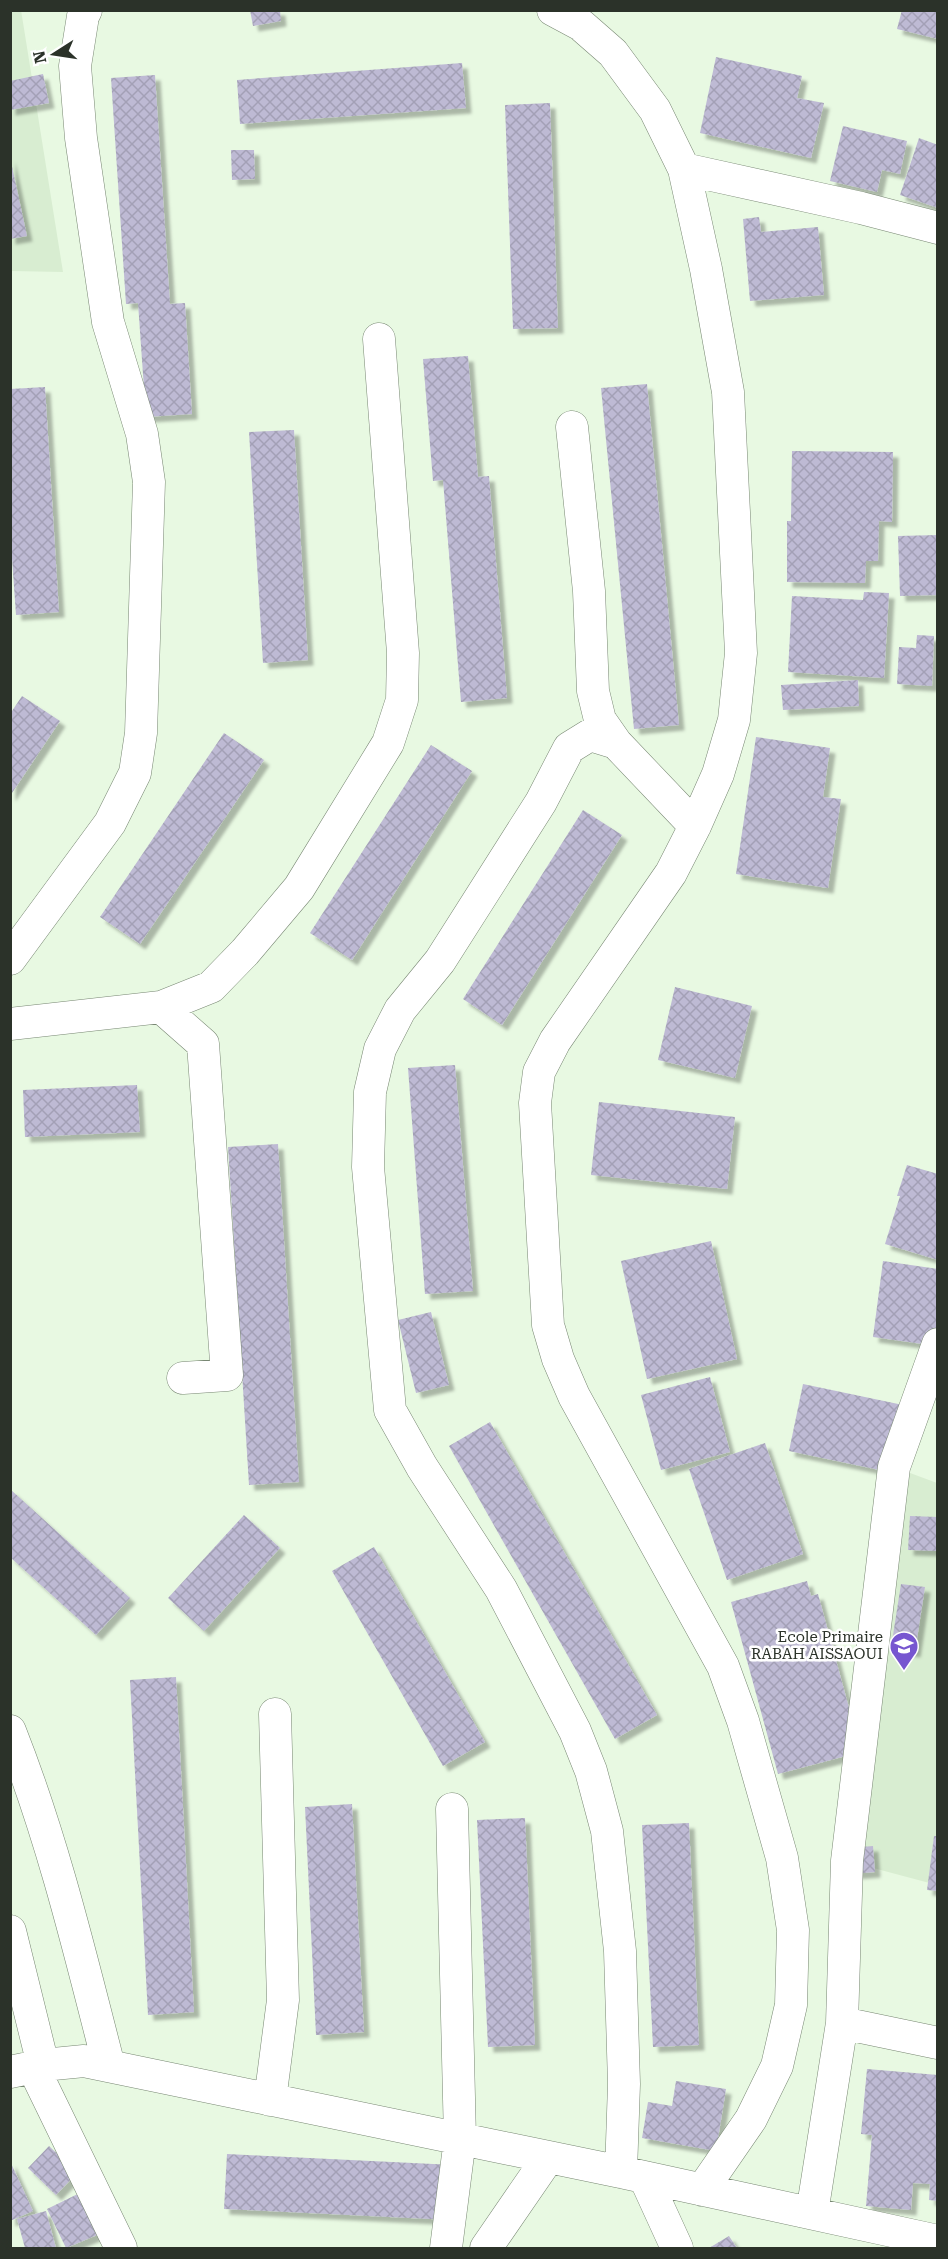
<svg xmlns="http://www.w3.org/2000/svg" width="948" height="2259" viewBox="0 0 948 2259" font-family="'Roboto Serif',serif">
  <style>
    .built { fill: #d8edd1 }
    .building { fill: url(#building-cross-hatch); filter: url(#shadow) }
    .lines { fill: none; stroke-linecap: round; stroke-linejoin: round }
    .street-casing { stroke: #788773; stroke-width: 33 }
    .street { stroke: #fff; stroke-width: 32 }
    .labels { text-anchor: middle; stroke-width: 5; stroke-linejoin: round; paint-order: stroke }
    .poi-label { font-size: 15px; fill: #2b3229; stroke: #fff; text-anchor: end }
  </style>
  <defs>
    <pattern id="building-cross-hatch" width="8" height="8" patternUnits="userSpaceOnUse" patternTransform="scale(1.5)"><rect width="8" height="8" fill="#bebad4"/><path d="M0 0l8 8M0 8l8-8" fill="none" stroke="#a3a0b6"/></pattern>
    <filter id="shadow"><feDropShadow dx="5.5" dy="5.5" stdDeviation="1.5" flood-color="#0004"/></filter>
  </defs>
  <rect width="100%" height="100%" fill="#e8f9e2"/>
  <path class="built" d="M21,10l42,262 -52,-1 -1,-260z
    M894,1467l43,16v402l-90,-24z"/>
  <path class="building" d="M250,10h30l1,11 -28,5z
    M902,10h36v29l-41,-10z
    M716,57l86,19 -5,22 27,5 -13,55 -111,-25z
    M462,63l4,45 -226,16 -3,-44z
    M43,74l6,29 -39,7v-29z
    M155,75l15,229 15,-1 7,111 -46,3 -8,-114 -12,1 -15,-226z
    M550,103l8,225 -45,1 -8,-224z
    M843,126l64,15 -7,33 -18,-4 -5,22 -47,-11z
    M919,138l19,7v63l-38,-13z
    M231,150h23l1,29 -23,1z
    M10,157l17,79 -17,3z
    M759,217l2,15 57,-5 6,68 -74,6 -7,-82z
    M468,356l10,121 11,-1 18,222 -46,4 -18,-222 -10,1 -10,-122z
    M647,384l32,341 -45,4 -33,-341z
    M45,387l14,225 -43,3 -6,-85v-141z
    M294,430l14,230 -45,3 -14,-231z
    M792,451l101,1 -1,70 -13,-1 -1,40h-12l-1,22 -78,-1v-61h4z
    M938,535v60l-38,1 -2,-60z
    M864,592l25,1 -5,85 -96,-6 4,-76 71,4z
    M917,635l17,1 -2,50 -35,-2 2,-37 17,1z
    M858,680l1,26 -76,4 -2,-25z
    M22,696l38,25 -50,75v-82z
    M224,733l40,27 -124,184 -40,-27z
    M756,737l74,11 -7,49 18,2 -13,89 -92,-14z
    M431,745l41,26 -120,189 -42,-27z
    M583,810l39,25 -120,190 -39,-26z
    M675,987l77,19 -17,72 -77,-18z
    M455,1065l18,226 -48,3 -17,-226z
    M137,1085l3,47 -115,5 -2,-47z
    M599,1102l136,15 -8,72 -136,-14z
    M278,1144l21,338 -50,3 -21,-338z
    M907,1165l31,9v86l-53,-16 15,-48h-3z
    M711,1241l26,118 -90,20 -26,-118z
    M883,1261l55,8 -1,77 -64,-9z
    M431,1312l18,73 -33,8 -18,-73z
    M710,1377l20,75 -69,18 -20,-75z
    M803,1384l100,21 -14,67 -100,-21z
    M490,1422l167,293 -42,24 -166,-293z
    M765,1443l38,111 -76,26 -38,-111z
    M10,1489l120,109 -34,37 -86,-78z
    M244,1515l36,33 -76,83 -36,-33z
    M910,1516l28,1v34l-30,-1z
    M374,1547l111,195 -42,24 -111,-195z
    M807,1581l4,15 7,-2 43,158 -83,22 -47,-172z
    M901,1584l24,3 -10,65 -24,-4z
    M176,1677l18,335 -46,3 -18,-335z
    M352,1804l12,228 -48,3 -11,-228z
    M525,1818l10,227 -47,2 -11,-227z
    M689,1823l10,222 -46,2 -11,-222z
    M934,1836h4v55l-11,-1z
    M873,1846l2,26 -24,2 -2,-26z
    M867,2069l71,6v126l-9,-1 1,-16 -17,-1 -2,27 -45,-4 6,-71 -11,-1z
    M676,2081l50,8 -10,62 -74,-13 6,-36 24,4z
    M49,2146l28,27 -21,22 -28,-27z
    M227,2154l227,11 -3,55 -227,-11z
    M10,2161l23,50 -23,10z
    M90,2188l19,42 -43,18 -19,-39z
    M46,2211l10,37h-31l-8,-29z
    M729,2236l8,12h-28z"/>
  <g class="lines">
    <g class="street-casing">
      <path id="street" d="M553,10l28,15 32,28 42,57 29,59 22,100 22,123 13,261 -7,67 -16,54 -23,52 -24,47 -116,168 -16,31 -4,31 13,222 10,34 16,37 149,270 20,55 39,137 11,72 -2,75 -14,61 -26,53 -49,71
        M684,169l177,39 77,20
        M572,427l17,164 4,100 7,29 16,23 79,83
        M616,743l-26,-8 -21,13 -28,54 -101,159 -40,49 -20,39 -10,43 -2,75 22,243 32,57 79,122 74,142 16,40 16,60 13,120 4,133 -3,88
        M10,959l100,-136 25,-50 6,-40 8,-251 -7,-48 -34,-112 -27,-184 -6,-72 8,-50 3,-6
        M161,1007l42,37 24,331 -44,3
        M10,1024l151,-17 50,-20 34,-35 54,-64 89,-145 14,-43 1,-47 -24,-314
        M10,1731c43,109 70,222 99,335
        M10,1931l33,134
        M842,2023l96,20
        M33,2067l88,181
        M10,2072l33,-7 41,-4 537,111 317,69
        M270,2100l13,-100 -8,-286
        M645,2178l32,70
        M812,2213l30,-190 5,-162 47,-394 44,-123
        M446,2248l14,-109 -8,-330
        M486,2248l62,-90"/>
    </g>
    <use href="#street" class="street"/>
  </g>
  <defs>
    <g id="school-pin" transform="scale(1.5)"><path d="M0 17L-7.5 6A9.5 9.5 0 1 1 7.5 6Z" fill="#7756d0" stroke="#fff"/><path d="M0-5L7-2L0 1L-7-2ZM-4 1L0 2.5L4 1V4Q0 6-4 4Z" fill="#fff"/></g>
  </defs>
  <g fill-rule="evenodd">
    <use href="#school-pin" x="904" y="1646"/>
  </g>
  <g class="labels">
    <g class="poi-label">
      <text x="883" y="1642">Ecole Primaire<tspan x="883" dy="17">RABAH AISSAOUI</tspan></text>
    </g>
  </g>
  <rect width="948" height="2259" fill="none" stroke="#2b3229" stroke-width="24"/>
  <g transform="translate(54 54) rotate(258)" stroke="#ffffff" stroke-width="4.5" paint-order="stroke">
  <path d="M0-4.5L10 22L0 15L-10 22Z" fill="#2b3229"/>
  <text y="-9" font-size="16" font-weight="bold" text-anchor="middle" fill="#2b3229">N</text>
  </g>
</svg>
